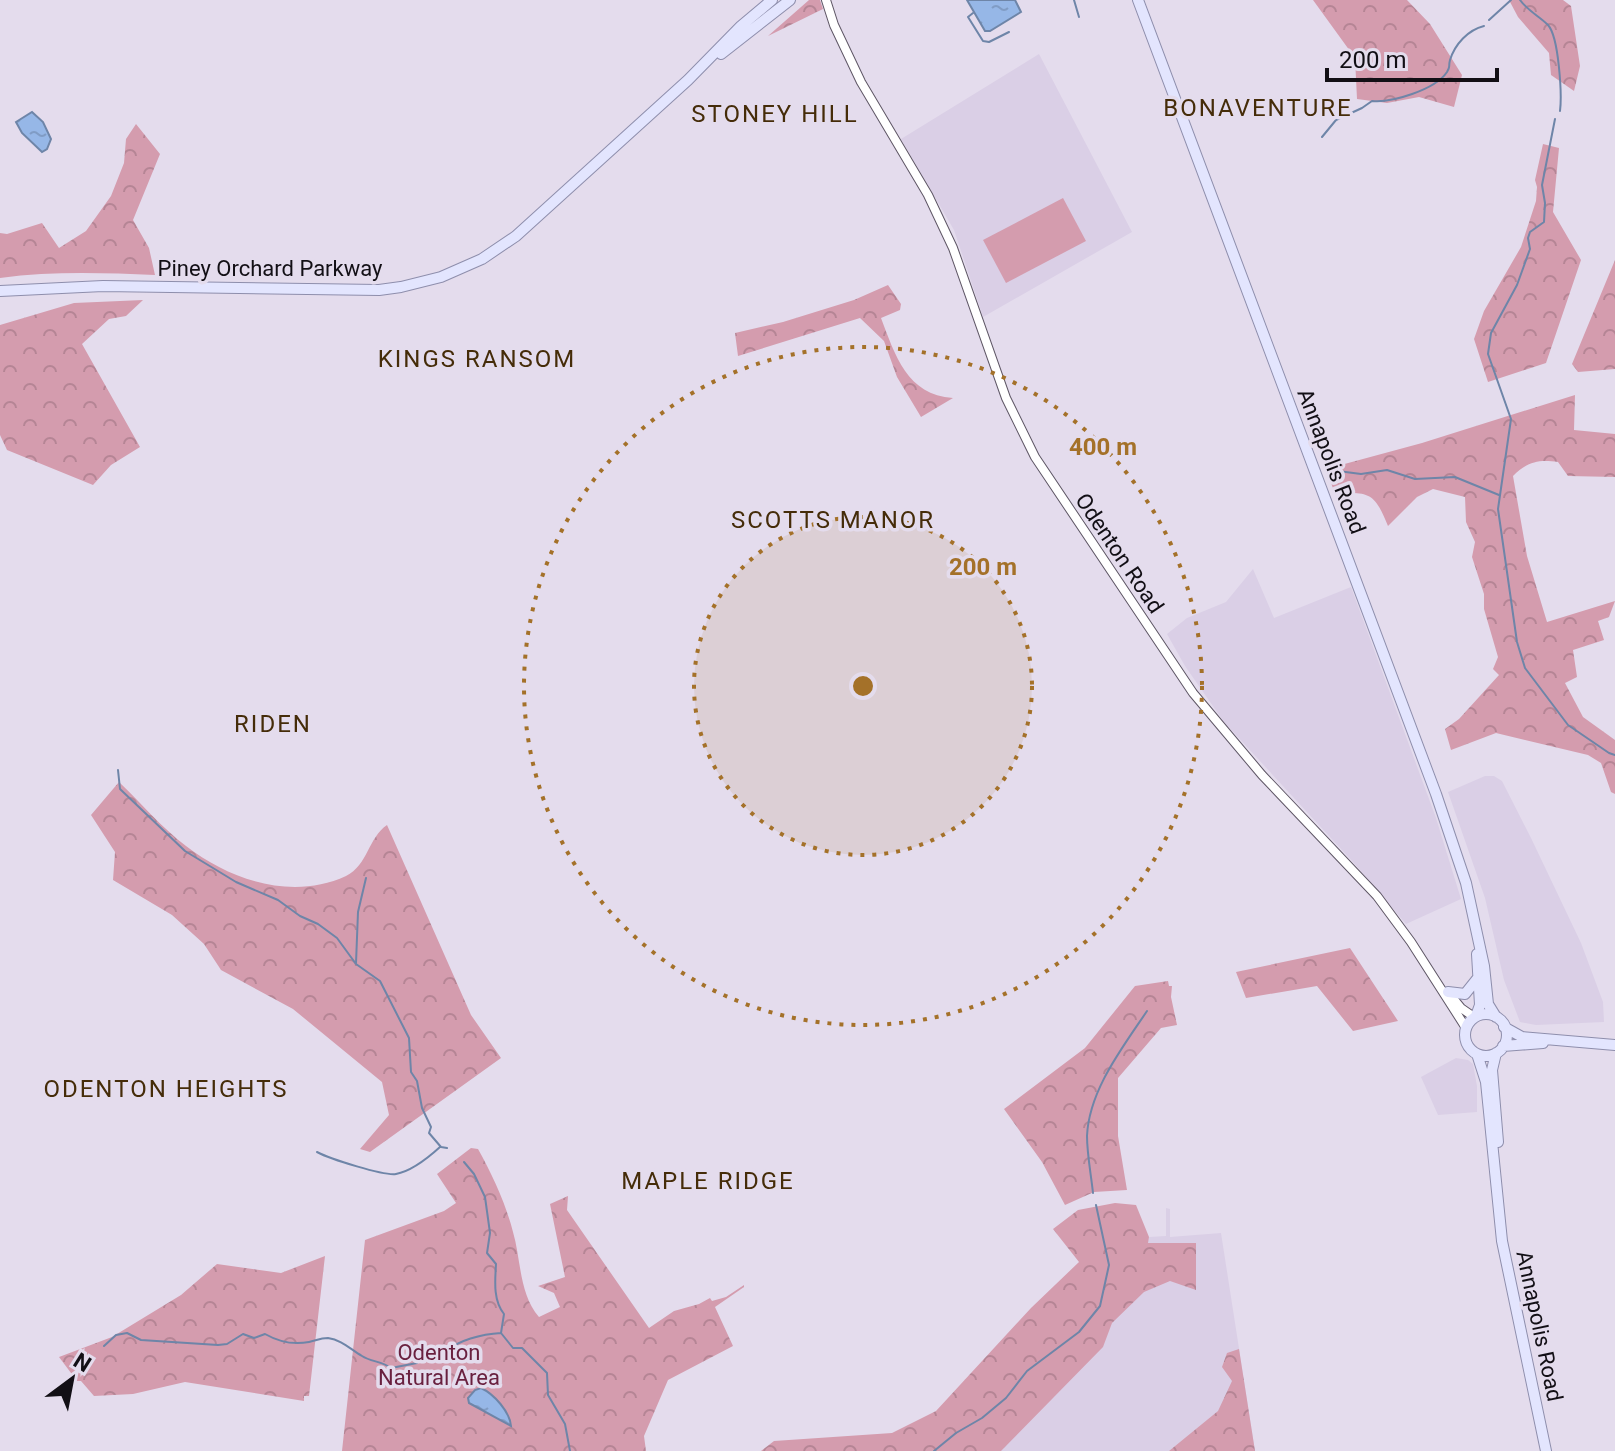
<svg xmlns="http://www.w3.org/2000/svg" width="1615" height="1451" viewBox="0 0 1615 1451" font-family="Roboto,sans-serif">
  <style>
    .built { fill: #dacfe6 }
    .forest { fill: url(#forest-crowns) }
    .pitch { fill: #d49cae }
    .water { fill: url(#water-ripples); stroke: #6e85a8; stroke-width: 2 }
    .lines { fill: none; stroke-linecap: round; stroke-linejoin: round }
    .stream { stroke: #6e85a8; stroke-width: 2 }
    .minor-casing { stroke: #5e5665; stroke-width: 10 }
    .major-casing { stroke: #8e8eac; stroke-width: 12 }
    .minor { stroke: #fff; stroke-width: 8 }
    .major { stroke: #e3e5fe; stroke-width: 10 }
    .ring { fill: none; stroke: #a47129; stroke-width: 4; stroke-dasharray: 4 8 }
    .labels { text-anchor: middle; stroke-width: 7; stroke-linejoin: round; paint-order: stroke }
    .street-label { font-size: 22px; fill: #120f15; stroke: #e4dced }
    .park-label { font-size: 22px; fill: #69203f; stroke: #e4dced }
    .neighbourhood-label { font-size: 24px; letter-spacing: 2px; fill: #452c09; stroke: #e4dced }
    .centre { fill: #a47129; stroke: #e4dced; stroke-width: 4 }
    .ring-label { font-size: 24px; text-anchor: middle; font-weight: bold; fill: #a47129; stroke: #e4dced; stroke-width: 7; stroke-linejoin: round; paint-order: stroke }
  </style>
  <defs>
    <pattern id="forest-crowns" width="20" height="18" patternUnits="userSpaceOnUse" patternTransform="scale(2)"><rect width="20" height="18" fill="#d49cae"/><path d="M2 6a3 3 0 1 1 6 0M12 15a3 3 0 1 1 6 0" fill="none" stroke="#b58595"/></pattern>
    <pattern id="water-ripples" width="26" height="14" patternUnits="userSpaceOnUse" patternTransform="scale(2)"><rect width="26" height="14" fill="#96b7e7"/><path d="M2 4q2-2 4 0t4 0M15 11q2-2 4 0t4 0" fill="none" stroke="#809cc5"/></pattern>
  </defs>
  <rect width="100%" height="100%" fill="#e4dced"/>
  <path class="built" d="M1039,54l93,178 -149,85 -29,-87 -53,-91z
    M1253,569l21,49 77,-31 85,231 25,81 -55,25 -53,-62 -129,-140 -39,-56 -18,-32 20,-16 39,-16z
    M1485,776h9l8,5 29,57 50,105 22,59 1,20 -68,3 -16,-3 -16,-42 -19,-82 -37,-106z
    M1456,1058l12,2 5,4 4,22v26l-39,3 -17,-38z
    M1166,1208l4,1v28l51,-4 34,218h-321l204,-174 11,-40 17,-1z"/>
  <path class="forest" d="M809,0h11l3,9 -55,27z
    M1313,0h94l23,24 32,51 -8,32 -35,-10 -32,6 -30,-4 -2,-41z
    M1509,0h54l8,6 9,60 -6,25 -23,-16 -2,-22 -31,-36z
    M136,124l24,30 -27,66 16,28 6,27c-52,-2 -103,-4 -155,3v-45l7,1 35,-11 17,25 27,-17 25,-35 13,-33 2,-24z
    M1543,144l16,4 -6,64 28,48 -35,103 -58,19 -14,-43 10,-28 37,-64 15,-46 1,-14 -2,-7z
    M1615,260v109l-37,3 -6,-8z
    M888,285l13,19 -1,6 -19,8c14,37 26,77 72,80l-32,19 -24,-40 -13,-36 -24,-23 -122,38 -3,-23 48,-11 71,-22z
    M143,300l-17,16 -17,3 -27,25 58,103 -29,18 -18,20 -86,-35 -7,-15v-110l74,-22z
    M1575,395l-1,35 41,4v43l-47,-1 -10,-14c-20,-3 -31,0 -45,14l14,80 20,66 68,-21 -6,16 -11,4 6,19 -31,10 4,27 -12,6 18,34 32,23v54l-4,-2 -10,-29 -13,-8 -92,-22 -45,17 -6,-21 14,-10 40,-44 -6,-6 5,-12 -14,-48v-15l-12,-37 3,-15 -9,-20 -1,-25 -32,-8 -16,8 -29,29c-13,-32 -18,-35 -53,-32l-9,-25 96,-26z
    M119,782c22,21 43,46 67,64 44,34 106,55 160,30 22,-11 22,-38 41,-51l84,190 30,43 -131,94 -10,-3 29,-34 -7,-33 -89,-73 -72,-39 -17,-26 -32,-29 -59,-35 2,-28 -24,-37z
    M1350,948l48,73 -45,10 -36,-45 -71,12 -10,-26z
    M1168,981l1,5h3l-1,11 6,28 -16,3 -43,50v58l9,54 -33,2 -29,13 -23,-43 -38,-53 81,-61 50,-62z
    M471,1148l7,1c14,25 28,55 35,83 8,27 6,62 26,85l21,-10 -6,-14 -16,-7 27,-9 -15,-73 18,-8 -1,14 82,118 25,-17 25,-7 11,-6 2,3 14,-4 18,-12v2l-29,20 18,39 -65,34 -24,56 2,15h-304l23,-211 79,-29 12,-8 -19,-29z
    M1115,1203l21,2 13,32 -1,6h48v47l-26,-9 -26,11 -32,31 -9,24 -102,104h-240l13,-10 118,-8 44,-22 95,-103 48,-46 -26,-33 25,-19z
    M325,1256l-16,140h-5v5l-119,-19 -52,12 -39,2 -13,-15h-4l-18,-24 53,-20 69,-42 36,-31 64,9z
    M1239,1349l16,102h-86l49,-40 14,-30 -10,-14 5,-14z"/>
  <path class="pitch" d="M1063,198l23,43 -80,42 -23,-43z"/>
  <path class="water" d="M967,0h48l6,12 -31,19h-5z
    M32,112l11,10 8,17 -4,10 -5,3 -20,-19 -6,-11z
    M481,1388c13,6 29,24 30,38l-42,-23 -1,-5 7,-8z"/>
  <g class="lines">
    <path class="stream" d="M1074,0l5,17
      M1520,0c8,11 19,16 28,25 11,12 14,70 12,86
      M973,13l-5,4 15,24 6,1 20,-10
      M1489,20l22,-20
      M1555,119l-13,66 3,18 -1,19 -14,10 -2,6 2,11 -13,36 -26,48 -3,21 23,65 -13,90 19,133 8,26 43,57 41,28 6,2
      M1322,137l14,-17 26,-12 10,-7c19,2 63,-11 75,-29 4,-7 1,-4 3,-12 5,-16 18,-30 34,-34
      M1338,471l23,3 26,-4 28,9 40,-2 44,18
      M118,770l2,19 65,62 51,31 42,18 22,16 18,8 19,14 19,26 24,17 29,57 2,34 6,9 5,27 9,19 -2,6 12,14 6,1
      M356,963l2,-51 8,-34
      M317,1152c13,7 67,24 79,22 16,-3 33,-17 44,-27
      M464,1162l10,12 11,23 5,36 -3,20 9,11c-1,17 -3,36 8,50l-3,19 12,15h9l25,25 1,22 17,29 5,27
      M1093,1193c-2,-19 -6,-39 -6,-57 2,-46 36,-89 60,-125
      M104,1346l12,-11 11,-2 14,7 77,5 9,-1 16,-10 11,4 11,-4c14,8 28,11 44,8 6,-1 11,-4 19,-4 14,2 22,11 34,18 9,6 20,5 29,12l26,-5 9,-9 17,-1c15,-13 39,-19 58,-20
      M934,1451l22,-18 26,-15 24,-20 21,-27 52,-39 21,-26 9,-41 -13,-60"/>
    <g class="minor-casing">
      <path id="minor" d="M826,0l8,25 27,57 67,113 25,53 53,150 29,59 158,236 69,82 115,121 34,46 55,86
        M1452,997l9,11 13,9"/>
    </g>
    <g class="major-casing">
      <path id="major" d="M1138,0l298,794 30,89 18,83 4,38 8,13
        M721,54l69,-54
        M0,291l103,-5 276,4 22,-3 40,-10 41,-18 34,-23 172,-156 53,-54 31,-26
        M1448,992l17,2 12,-15
        M1465 1035a21 21 0 1 1 42 0a21 21 0 1 1-42 0Z
        M1476,1016l4,-11 -3,-51
        M1504,1027l18,10 93,8
        M1503,1046l40,-3
        M1496,1053l-4,17 6,72
        M1477,1054l9,28 16,159 44,210"/>
    </g>
    <use href="#minor" class="minor"/>
    <use href="#major" class="major"/>
  </g>
  <circle cx="863" cy="686" r="169" fill="#a47129" fill-opacity=".12"/>
  <g class="ring">
    <circle cx="863" cy="686" r="169"/>
    <circle cx="863" cy="686" r="339"/>
  </g>
  <g class="labels">
    <g class="street-label">
      <text x="270" y="276">Piney Orchard Parkway</text>
      <text transform="translate(1332 461) rotate(69)" y="8">Annapolis Road</text>
      <text transform="translate(1120 553) rotate(56)" y="8">Odenton Road</text>
      <text transform="translate(1540 1326) rotate(78)" y="8">Annapolis Road</text>
    </g>
    <g class="park-label">
      <text x="439" y="1360">Odenton<tspan x="439" dy="25">Natural Area</tspan></text>
    </g>
    <g class="neighbourhood-label">
      <text x="1258" y="116">BONAVENTURE</text>
      <text x="775" y="122">STONEY HILL</text>
      <text x="477" y="367">KINGS RANSOM</text>
      <text x="833" y="528">SCOTTS MANOR</text>
      <text x="273" y="732">RIDEN</text>
      <text x="166" y="1097">ODENTON HEIGHTS</text>
      <text x="708" y="1189">MAPLE RIDGE</text>
    </g>
  </g>
  <circle cx="863" cy="686" r="12" class="centre"/>
  <g class="ring-label">
    <text x="1103" y="455">400 m</text>
    <text x="983" y="575">200 m</text>
  </g>
  <g transform="translate(72 1379) rotate(32)" stroke="#e4dced" stroke-width="6" paint-order="stroke">
  <path d="M0-6L14 30L0 20L-14 30Z" fill="#120f15"/>
  <text y="-12" font-size="22" font-weight="bold" text-anchor="middle" fill="#120f15">N</text>
  </g>
  <path d="M1327 68v12h170v-12" fill="none" stroke="#120f15" stroke-width="4"/>
  <text x="1339" y="68" font-size="24" fill="#120f15" stroke="#e4dced" stroke-width="6" paint-order="stroke">200 m</text>
</svg>
